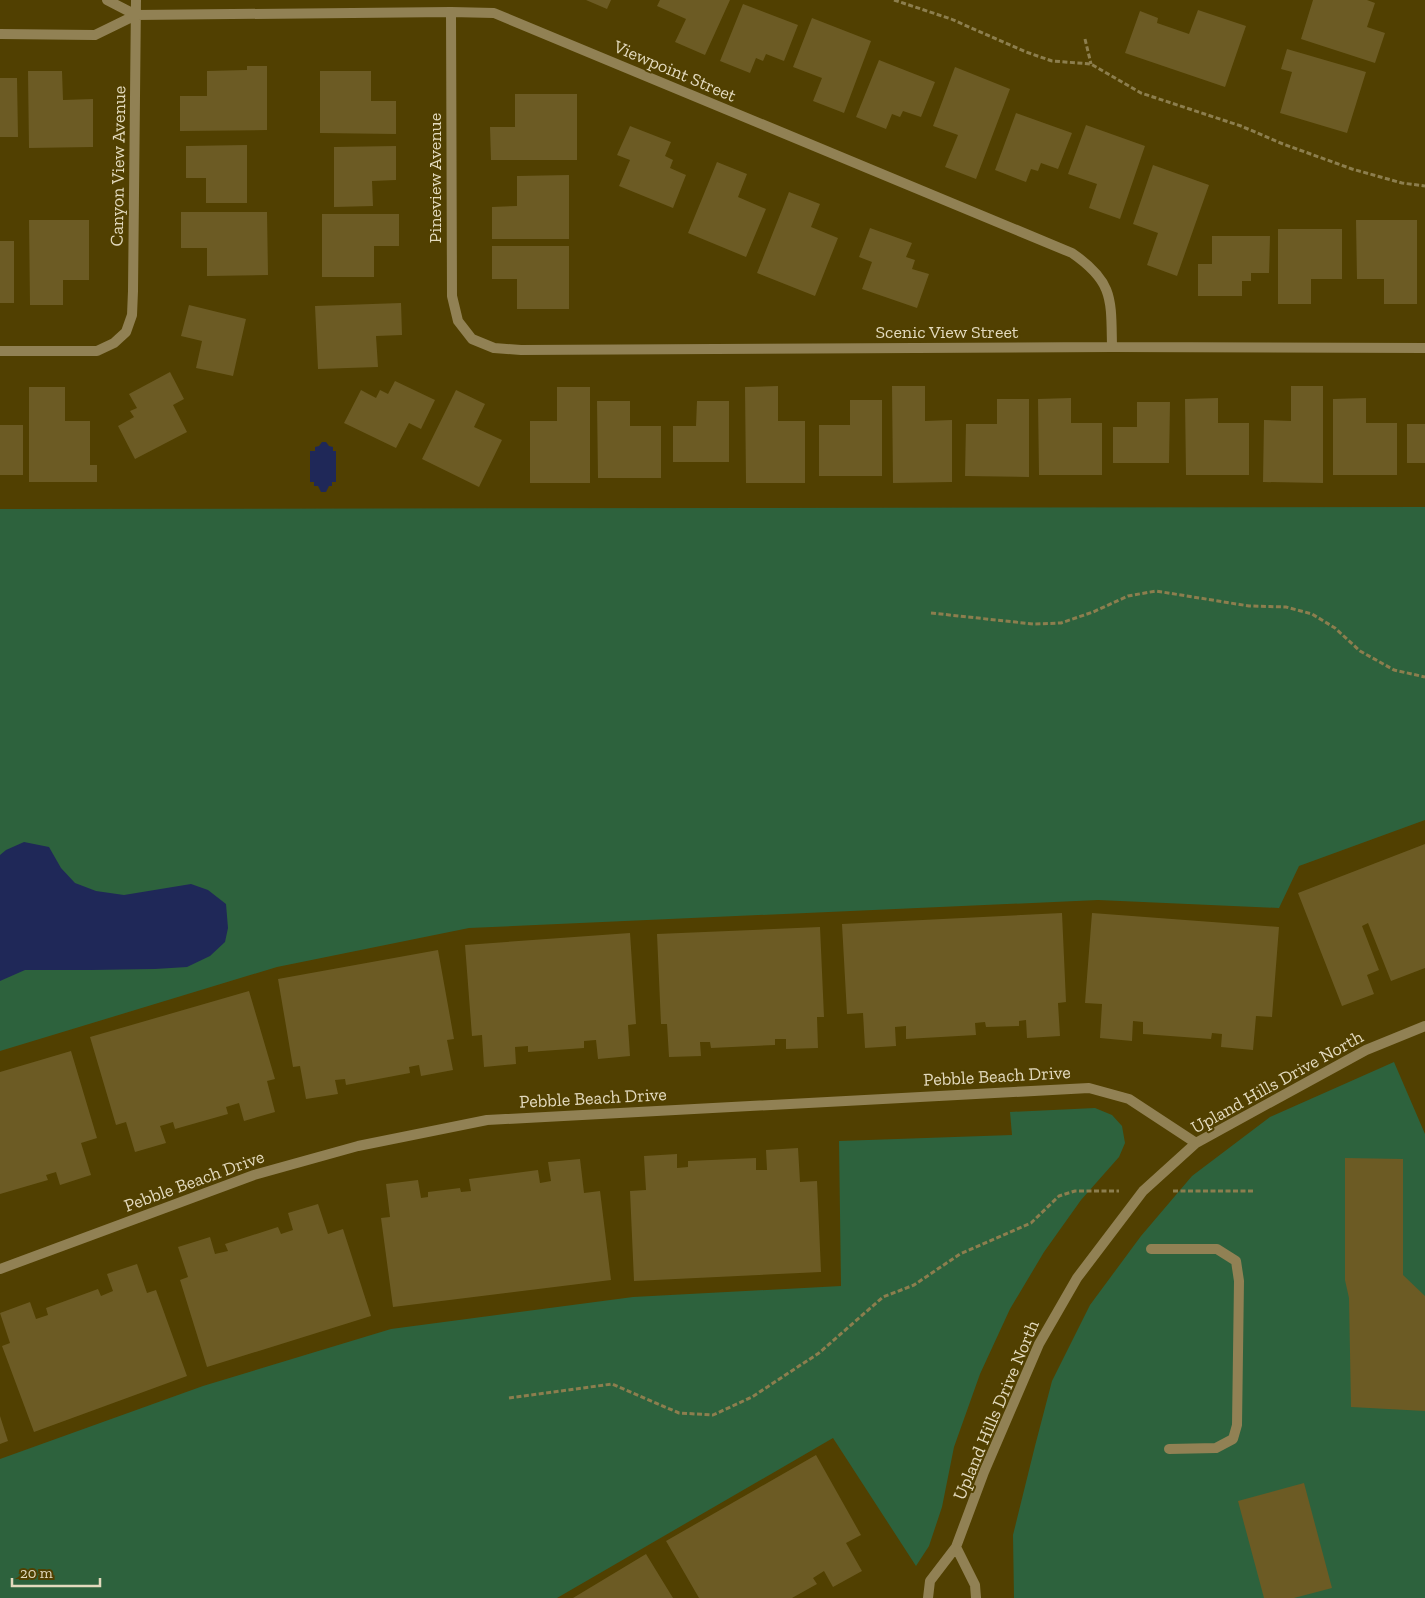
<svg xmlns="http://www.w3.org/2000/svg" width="1425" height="1598" viewBox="0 0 1425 1598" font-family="'Zilla Slab',serif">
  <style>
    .green { fill: #2d623d }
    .water { fill: #1f2858 }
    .building { fill: #6c5b24 }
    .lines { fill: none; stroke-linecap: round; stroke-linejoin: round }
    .path { stroke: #8c7e4e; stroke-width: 3; stroke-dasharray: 5 2.5; stroke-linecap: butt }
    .lane { stroke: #918154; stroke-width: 10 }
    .street { stroke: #918154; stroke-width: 10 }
    .labels { text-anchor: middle; stroke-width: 4; stroke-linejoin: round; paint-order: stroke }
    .street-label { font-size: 18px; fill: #e3dabe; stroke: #514001 }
  </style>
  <rect width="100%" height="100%" fill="#514001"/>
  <path class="green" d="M1425,507v313l-126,46 -20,42 -181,-8 -629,28 -192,39 -277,84v-542z
    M1394,1062l31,72v464h-411l-1,-63 22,-89 17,-65 38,-76 51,-69 51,-60 78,-59z
    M1095,1108l17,7 10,11 3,17 -6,14 -38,43 -37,52 -34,57 -30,65 -26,73 -12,60 -13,39 -13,20 -83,-128 -276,160h-557v-139l203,-73 188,-57 242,-32 208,-11 -2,-145 173,-6 -2,-23z"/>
  <path class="water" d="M322,442h4l3,4 4,1v4h3v31h-4v4h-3l-3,6h-5l-3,-6h-4v-4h-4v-31h5v-4l4,-1z
    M24,842l25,5 12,21 14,15 21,8 28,4 67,-11 17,6 18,14 2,24 -3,14 -15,14 -23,11 -32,2 -64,1h-66l-25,11v-126l6,-5z"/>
  <path class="building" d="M586,0h25l-4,9z
    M660,0h70l-25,55 -30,-13 11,-23 -29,-13z
    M1313,0h54l8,3 -8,24 18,6 -10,30 -74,-24z
    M743,4l55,21 -14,36 -18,-7 -3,7 -7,-3 -6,15 -30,-12z
    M1198,10l48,16 -21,61 -100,-34 15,-42 18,7 -1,5 32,11z
    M812,18l59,23 -27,72 -31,-12 9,-23 -29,-11z
    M1287,49l79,23 -19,61 -67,-20 12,-41 -11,-3z
    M879,60l56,22 -14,35 -18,-6 -3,6 -8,-3 -6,15 -30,-12z
    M247,66h20v64l-87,1v-35h27v-25l40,-1z
    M955,67l55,22 -34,90 -31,-12 13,-32 -25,-9z
    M28,71h34l1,29 30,-1v48l-64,1z
    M320,71h51v30h25v33l-76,-1z
    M0,78h17l1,59h-18z
    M515,94h62v66h-86l-1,-33h25z
    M1016,113l56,20 -14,36 -17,-6 -3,8 -7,-2 -5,13 -31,-12z
    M1086,125l59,21 -25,73 -31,-11 8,-24 -29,-10z
    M630,126l41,16 -6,14 8,4 -3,8 16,7 -13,33 -54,-22 11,-26 -13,-5z
    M247,145v58h-41v-25h-20v-32z
    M396,146v34l-24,1 1,25 -39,1v-60z
    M717,162l30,12 -9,23 28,12 -20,48 -58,-24z
    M1153,165l56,20 -32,91 -30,-11 11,-32 -25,-9z
    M569,175v64h-77v-32l25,-1v-30z
    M789,192l31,12 -9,23 27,11 -23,58 -58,-23z
    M181,212h86l1,63 -61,1v-28h-26z
    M322,214h77v32h-25v31h-52z
    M29,220h60v60h-26v25h-33z
    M1356,220h61v84h-33v-25h-27z
    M870,228l42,15 -6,14 9,3 -3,9 17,5 -12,34 -55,-19 10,-27 -13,-5z
    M1278,229h64v50h-31v25h-33z
    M1212,236h58l-1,37h-18v8h-9v15h-44v-32h14z
    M0,241h14v62h-14z
    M492,246h77v63h-52v-30h-25z
    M401,303l1,32 -26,1 2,31 -60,2 -3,-63z
    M189,305l57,14 -13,57 -37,-8 6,-27 -21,-5z
    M170,372l14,27 -11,6 14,27 -52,27 -17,-33 16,-9 -4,-6 7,-3 -8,-14z
    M395,381l40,19 -14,29 -12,-6 -13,25 -52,-25 17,-33 15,8 4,-8 8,4z
    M778,386v35h27v62h-59l-1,-96z
    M892,386h33v35l27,-1v62l-59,1z
    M1291,386h32v97l-60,-1 1,-62 27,1z
    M29,387h36v34h25v44h7v17h-68z
    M557,387h33v96h-60v-62h27z
    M456,390l29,14 -11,23 28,13 -23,47 -57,-28z
    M1071,398v25h31v52h-63l-1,-76z
    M1218,398v25h31v52h-63l-1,-76z
    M1366,398v25h31v52h-64v-76z
    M997,399h32v78l-64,-1 1,-52h31z
    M850,400h32v76h-63v-51h31z
    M597,401h33v25h31v52h-63z
    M697,401h32v61h-56v-36h23z
    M1137,402h33l-1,61h-56v-36h24z
    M1407,424h18v39h-18z
    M0,425h23v50h-23z
    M1425,844v124l-34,13 -23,-58 -6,3 17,44 -12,5 7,19 -32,12 -44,-113z
    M1062,913l4,89 -8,1 2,33 -33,2 -1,-18 -7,1v5l-33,1 -1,-5 -10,1 1,12 -70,4v-13l-11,1 1,19 -31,2 -2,-35 -16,1 -5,-90z
    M1092,913l187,14 -7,90 -16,-1 -3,34 -32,-3 1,-13 -10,-1 -1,6 -68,-5v-12l-10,-1 -1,20 -32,-3 2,-34 -17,-1z
    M820,927l4,90h-7l1,31 -32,1v-10h-11v6l-64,3 -1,-6h-10l1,14 -32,1 -2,-33h-6l-4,-90z
    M630,933l6,91 -8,1 2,31 -32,3 -2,-19 -12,1v7l-56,4v-6l-13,1 1,17 -32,3 -2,-32 -10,1 -7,-91z
    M438,950l16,89 -7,1 6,30 -32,6 -2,-11 -10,2 1,6 -64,12 -1,-6 -10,1 3,14 -32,5 -6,-33 -7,1 -15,-88z
    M249,991l26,88 -8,2 8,31 -31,9 -5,-18 -13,4 2,7 -53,15 -2,-7 -13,4 6,17 -31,9 -9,-30 -10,3 -26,-88z
    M71,1051l26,87 -16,5 10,32 -31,10 -4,-13 -10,3 2,5 -48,14v-122z
    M798,1148l2,34 17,-1 4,91 -187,9 -4,-90 16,-1 -2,-34 33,-2v14l11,-1v-6l68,-3v12h11l-1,-20z
    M1345,1158l58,1v116l22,21v115l-74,-4 -2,-109 -4,-18z
    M580,1159l4,34 16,-2 11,89 -218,27 -12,-89 9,-1 -4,-33 32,-4 3,18 7,-1v-5l32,-4 1,4 10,-1 -2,-12 69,-9 2,13 11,-2 -3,-19z
    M318,1204l10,30 15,-5 28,87 -164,51 -27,-87 8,-3 -10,-30 32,-10 5,17 13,-3 -3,-7 53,-17 3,7 12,-4 -5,-17z
    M137,1264l10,29 9,-3 31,86 -153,56 -32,-86 8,-3 -10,-30 30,-11 6,17 12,-4 -2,-7 52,-19 3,7 12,-5 -6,-17z
    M0,1416l8,25 -8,3z
    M816,1455l45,80 -15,8 16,28 -29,16 -9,-16 -11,7 4,6 -25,14h-93l-33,-57z
    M1304,1483l28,105 -38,10h-30l-26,-97z
    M646,1554l27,44h-100z"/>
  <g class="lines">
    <path class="path" d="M894,0l57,19 75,33 26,9 39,3 50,29 100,33 42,18 69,25 50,14 23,3
      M1085,39l6,25
      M931,613l102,11 28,-1 32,-11 35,-16 28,-5 93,15 37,1 26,7 23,14 25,23 34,19 31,7
      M1173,1191h80
      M509,1398l103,-14 67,29 34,2 39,-18 67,-44 64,-56 31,-12 46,-31 71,-31 28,-27 16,-5h44"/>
    <path class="lane" d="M1151,1249h66l19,12 3,20 -2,144 -4,14 -17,9 -47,1"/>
    <path class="street" d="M107,0l29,15
      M451,12l1,284 6,25 14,18 22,9 27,2 591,-3 313,1
      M0,34l95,1 41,-20 315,-3 43,1 578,240c42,29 39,46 40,94
      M0,351h97l17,-8 12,-11 6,-17 1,-24 3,-291
      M0,1269l254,-94 104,-29 129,-26 602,-32 40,11 67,44
      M956,1547l19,38 1,13
      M928,1598l2,-17 26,-34 28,-75 55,-128 38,-66 66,-87 53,-48 170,-93 59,-24"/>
  </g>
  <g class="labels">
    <g class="street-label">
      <text transform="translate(675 71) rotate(23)" y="6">Viewpoint Street</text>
      <text transform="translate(118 166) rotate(-89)" y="6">Canyon View Avenue</text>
      <text transform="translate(435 178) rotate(-90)" y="6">Pineview Avenue</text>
      <text x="947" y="338">Scenic View Street</text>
      <text transform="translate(997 1076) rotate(-3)" y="6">Pebble Beach Drive</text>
      <text transform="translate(1277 1082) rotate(-29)" y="6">Upland Hills Drive North</text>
      <text transform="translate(593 1098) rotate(-3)" y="6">Pebble Beach Drive</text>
      <text transform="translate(194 1181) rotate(-20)" y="6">Pebble Beach Drive</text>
      <text transform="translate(996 1410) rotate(-67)" y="6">Upland Hills Drive North</text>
    </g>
  </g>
  <path d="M12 1578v8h88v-8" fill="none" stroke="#e3dabe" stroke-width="2.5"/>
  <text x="20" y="1578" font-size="15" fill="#e3dabe" stroke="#514001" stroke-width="4" paint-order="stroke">20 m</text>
</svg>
